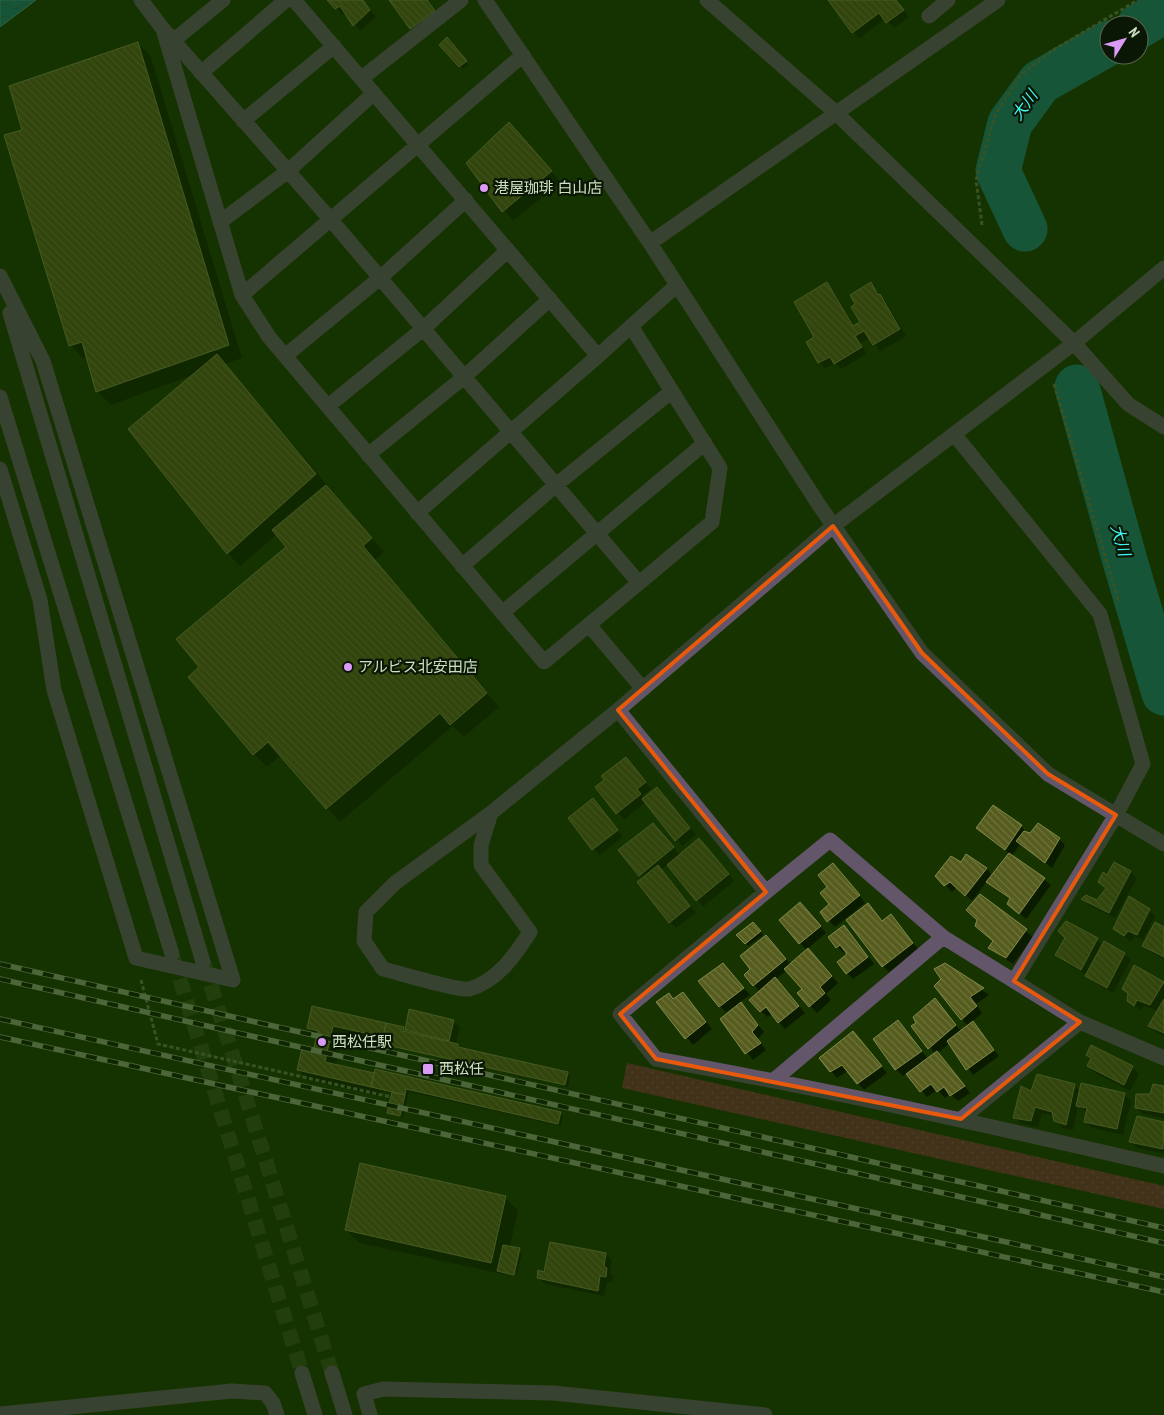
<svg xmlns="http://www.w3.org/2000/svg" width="1164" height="1415" viewBox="0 0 1164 1415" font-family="'PT Sans Narrow','Noto Sans JP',sans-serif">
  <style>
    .grass { fill: url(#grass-dots) }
    .water { fill: url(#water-waves); stroke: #4f9b93 }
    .shadow { fill: #0007 }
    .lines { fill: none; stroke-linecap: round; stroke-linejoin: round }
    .river { stroke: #197e7e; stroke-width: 45 }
    .building { fill: url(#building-back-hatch); stroke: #828a4c }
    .minor-tunnel { stroke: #314d1d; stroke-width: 15; stroke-dasharray: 15 8; stroke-linecap: butt }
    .path { stroke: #5f784e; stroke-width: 3; stroke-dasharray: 4 2.5; stroke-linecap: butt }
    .minor { stroke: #63556a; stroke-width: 15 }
    .rail-casing { stroke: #8fa580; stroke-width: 5.5 }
    .rail { stroke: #0a1704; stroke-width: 4; stroke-dasharray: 11; stroke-linecap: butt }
    .marked { fill: none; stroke: #e8590c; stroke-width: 4; stroke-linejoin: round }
    .poi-dot { fill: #da9af6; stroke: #0a1704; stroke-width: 2 }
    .labels { text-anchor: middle; stroke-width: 4.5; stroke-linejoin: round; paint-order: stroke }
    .poi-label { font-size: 15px; fill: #cde0c3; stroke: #0a1704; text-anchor: start }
    .water-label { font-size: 16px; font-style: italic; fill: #3ef3f3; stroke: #0a1704 }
  </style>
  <defs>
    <pattern id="grass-dots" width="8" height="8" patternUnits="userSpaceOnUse" patternTransform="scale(1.25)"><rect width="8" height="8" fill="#78323a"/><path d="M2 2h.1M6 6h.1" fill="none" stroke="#8a4f55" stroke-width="1.8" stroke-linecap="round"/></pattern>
    <pattern id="water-waves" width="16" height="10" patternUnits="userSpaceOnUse" patternTransform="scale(1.25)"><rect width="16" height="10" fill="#197e7e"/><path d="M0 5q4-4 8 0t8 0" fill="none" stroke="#286663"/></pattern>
    <pattern id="building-back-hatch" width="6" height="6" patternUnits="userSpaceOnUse" patternTransform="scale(1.25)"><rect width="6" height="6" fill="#565c1d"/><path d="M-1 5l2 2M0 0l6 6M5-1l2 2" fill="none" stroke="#6d733c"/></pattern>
  </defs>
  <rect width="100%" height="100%" fill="#163300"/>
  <path class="grass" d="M627,1063l537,123v23l-542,-121z"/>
  <path class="water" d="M0,0h36l-36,27z"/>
  <path class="shadow" d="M329,0h34l13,17 -16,14 -14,-18 -3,2z
    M390,0h37l13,18 -22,17z
    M829,0h67l13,17 -15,11 -9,-9 -26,20z
    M450,42l19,23 -6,4 -22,-24z
    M138,43l13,14 91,301 -17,6 159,188 -9,8 124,147 -35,30 -11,-11 -113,96 -59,-67 -14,12 -13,-13 34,-207 -11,-13 -37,32 -13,-13 -34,-178 -82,30 -14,-14 -10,-34 -4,1 -13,-13 -47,-214z
    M519,134l42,48 -48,39 -46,-58z
    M827,284l6,6 21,36 8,-4 8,-38 16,18 20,34 -26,15 -10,-13 -10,5 7,11 -26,15 -6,-6 -10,6 -18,-26 9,-5z
    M632,765l19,24 -9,7 2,2 19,-3 33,40 -14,11 -36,-44 -22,18 -28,-33z
    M593,800l30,37 -23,18 -7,-6z
    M1021,826l6,7 32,6 6,6 -13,23 -32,-24 -8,12 39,29 -25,34 -11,-9 -4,-11 -24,-18 -15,20 -15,-14 -5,5 -15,-16 24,-13 25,5 7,8 17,-22 -32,-26z
    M659,831l21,24 25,-9 29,35 -31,26 -35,-43 -7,6 35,43 -20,15 -6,-6 -27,-43 -23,-29z
    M1115,864l16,8 6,6 -22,40 -26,-13 -6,-6 14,3 10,-13 -8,-7 9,-5z
    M839,871l26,32 -30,24 -14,-15 10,-8 -2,-17z
    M980,895l53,42 -20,27 -23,-16 4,-7 -16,-21z
    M868,904l15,18 8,-6 28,34 -30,22 -6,-6z
    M807,910l19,23 -19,16 31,34 -12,11 5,6 -14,13 -18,-19 5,-4 -17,-20 -11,9 29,34 -20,16 -13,-15 -5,3 -17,-17 10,-8 -6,-7 18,-42 19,22 16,-14 -26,-31z
    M1149,910l6,6 -12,24 -8,-4 -4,6 -16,-13z
    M756,926l7,9 -15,11 -10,-11z
    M844,926l30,38 -21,15 -6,-6 2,-19 -2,-3 -3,2 -7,-6z
    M1164,928v31l-14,-7 -6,-6z
    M1097,939l6,6 21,9 7,6 -18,33 -20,-11 -6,-7 -24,-14 -6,-6z
    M945,964l44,31 -13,9 6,9 -10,9 27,34 -26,19 -23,-32 -12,10 32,40 -12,8 -8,-7 -5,4 -8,-8 -10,7 -20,-24 -4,3 -7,-7 -22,-30 24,-18 30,38 7,-5 -22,-28 5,-3 17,-23 26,31 7,-5 -6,-7 -19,-40z
    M729,971l21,24 -10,7 24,30 -6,7 8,11 -13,10 -31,-41 14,-11 -1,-2 -9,6 -7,-6z
    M1163,983l1,1v52l-8,-4 -7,-6 9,-15 -14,-5 -3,5 -13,-11z
    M674,1000h15l23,29 -19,16 -35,-42z
    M313,1008l90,21 3,3 4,-21 43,10 7,6 -4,17 5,4 106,25 3,3 -2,11 -225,-52 -7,31 224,47 3,3 -2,10 -152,-34 -6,26 -14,-6 4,-18 -11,-3 -2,5 -72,-16 -10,-10 16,-18 4,-15 -10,-9z
    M859,1039l28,34 -23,17 -16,-19 -11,7 -6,-7z
    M1087,1055l45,12 7,7 -9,17 -35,-18 -7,-7 4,-6z
    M1075,1086l6,6 43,2 7,7 -8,34 -31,-7 -7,-7 2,-8 -9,-7 -5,24 -11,-2 -8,-12 -12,-3 -4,14 -17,-3 -6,-7 17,-25z
    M1164,1087v31l-21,-4 -7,-7z
    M1138,1117l26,6v31l-27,-6 -7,-6z
    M505,1197l13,13 -8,37 12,6 -5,21 -13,-3v3l12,3 -157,-34 -13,-13z
    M606,1254l6,7 -2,12 3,3 -1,7 -5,-1 -3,14 -59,-12 -7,-6 7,-5z"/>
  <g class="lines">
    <path class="river" d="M1139,26l25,-15
      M1025,229l-27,-58 12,-48 30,-41 69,-39
      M1077,387l48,174 39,132"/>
  </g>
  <path class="building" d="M327,0h36l7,10 -17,16 -13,-20 -5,3z
    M389,0h38l8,11 -25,18z
    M828,0h68l8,10 -18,13 -7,-10 -27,20z
    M447,37l20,24 -8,6 -20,-22z
    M138,42l91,303 -133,47 -14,-50 -13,4 -65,-211 18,-5 -13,-44z
    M509,122l43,49 -50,41 -36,-49z
    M827,282l26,44 7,-4 -9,-15 4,-3 -5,-9 21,-13 7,13 2,-1 20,35 -27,16 -9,-14 -9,5 7,11 -28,17 -4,-7 -12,6 -12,-21 8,-5 -20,-35z
    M217,354l99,120 -89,80 -99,-125z
    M326,485l46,53 -9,8 124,147 -37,32 -10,-12 -114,96 -58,-67 -15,13 -65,-78 11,-10 -23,-28 110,-92 -14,-17z
    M626,757l20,25 -9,7 4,5 -25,20 -21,-27 9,-7 -3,-4z
    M657,787l33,41 -15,13 -33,-42z
    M593,798l25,32 -26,20 -24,-32z
    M993,805l29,20 -17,25 -29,-22z
    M653,823l21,24 -35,29 -21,-26z
    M1038,823l22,15 -15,25 -29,-22 8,-10 6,2z
    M699,838l30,36 -33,27 -29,-36z
    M1009,853l36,25 -26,36 -12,-10 3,-6 -24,-16z
    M966,854l21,14 -22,28 -15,-14 -6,4 -9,-10 16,-20 10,6z
    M1114,862l17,9 -22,42 -28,-14 5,-4 11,5 9,-12 -8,-6 5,-10 4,3z
    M833,863l27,32 -33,27 -7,-10 9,-8 -9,-11 7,-6 -9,-12z
    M658,865l32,41 -21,17 -32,-41z
    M980,894l47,35 -21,29 -18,-10 5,-7 -18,-15 2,-6 -11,-10z
    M1129,896l21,13 -13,26 -9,-4 -4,5 -11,-7z
    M800,902l21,24 -22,18 -20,-24z
    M868,903l14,18 9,-7 22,29 -31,24 -36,-47z
    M1066,921l32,17 -17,32 -26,-15 10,-17 -7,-7z
    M753,922l8,9 -16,13 -9,-9z
    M1155,922l9,5v30l-22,-11z
    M844,925l24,32 -22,17 -9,-12 10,-8 -7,-9 -4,3 -8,-11z
    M766,935l20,24 -33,27 -9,-11 6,-6 -10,-13z
    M1104,941l21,12 -18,35 -22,-12z
    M808,948l24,28 -12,11 5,6 -16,14 -12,-14 5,-4 -18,-20z
    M723,963l21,25 -25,19 -21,-26z
    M945,963l39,25 -14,9 7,9 -16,14 -27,-34 7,-7 -7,-10z
    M1134,965l30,17 -14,23 -13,-5 -3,6 -7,-5 1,-8 -6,-4z
    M775,977l24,29 -21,17 -12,-16 -6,5 -11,-12z
    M683,992l23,30 -21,17 -29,-37 13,-9 4,6z
    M935,998l21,27 -28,24 -17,-23 5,-3 -3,-6z
    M1164,999v34l-16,-7z
    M741,1002l17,23 -6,7 9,11 -16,11 -25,-35z
    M312,1006l74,17 -3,14 -50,-11 -8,36 49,11 -3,14 -74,-17 5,-22 11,3 5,-20 -11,-3z
    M409,1009l45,11 -5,21 -44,-11z
    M898,1020l24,31 -27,19 -22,-31z
    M973,1021l21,29 -28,20 -19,-29z
    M386,1023l18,4 -1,4 55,13v3l110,25 -3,13 -183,-41z
    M853,1031l29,35 -25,18 -15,-19 -12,7 -11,-14z
    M1091,1045l42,21 -9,19 -37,-19 4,-8 -5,-3z
    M937,1051l28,35 -15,10 -6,-9 -7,5 -6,-8 -11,8 -14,-18z
    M375,1069l186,43 -3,12 -152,-35 -1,6 -34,-8z
    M1037,1074l38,10 -9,41 -12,-4 -2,-9 -17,-5 -4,14 -18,-3 8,-32 10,5z
    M1081,1083l44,10 -8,36 -33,-7 3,-14 -11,-2z
    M1153,1084l11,2v27l-29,-5 1,-14h14z
    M392,1092l13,3 -5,21 -13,-3z
    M1137,1116l27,6 -1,27 -34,-7z
    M360,1163l146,33 -15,67 -146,-33z
    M550,1242l56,11 -2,13 3,2 -1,9 -6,-1 -2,15 -61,-13 1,-8 6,2z
    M503,1245l17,3 -6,27 -17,-4z"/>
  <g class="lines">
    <path class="minor-tunnel" d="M173,957l129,416
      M204,963l128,410"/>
    <path class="path" d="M982,225l-6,-45 19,-65 26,-40 29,-23 88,-52
      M1054,384l65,219
      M141,980l17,64 233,53"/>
    <path class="minor" d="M141,0l22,29
      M294,0l304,356 -181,157
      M485,0l165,243 169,262 103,148 126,121 116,70
      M707,0l128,112 239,231 54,61 36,23
      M929,16l19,-16
      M173,41l50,-41
      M201,73l85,-73
      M362,78l99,-78
      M243,121l91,-75
      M220,222l68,-51 86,-78
      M650,243l348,-243
      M0,276l43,85 190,619 -97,-22 -82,-268 -14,-90 -40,-131
      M242,295l27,42 275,325 95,-79 -308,-363 -168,-191 79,266 281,-240
      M10,313l193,649
      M631,326l89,142 -8,54 -73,61
      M285,356l95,-78 86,-78
      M598,356l79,-71
      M0,397l172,557
      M328,406l95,-77 85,-79
      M954,434l146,180 43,150 -27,51 -102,166
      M368,455l96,-78 86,-78
      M462,566l94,-81 116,-94
      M502,613l203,-170
      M589,625l54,64
      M618,710l148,182 64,-52 113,97 137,85 84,36
      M491,813l-10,32v20l49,67c-15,23 -32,49 -61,57 -10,2 -73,-17 -86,-20l-19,-28 2,-29 29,-29 96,-70 127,-103 215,-184 241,-183 90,-75
      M766,892l-146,122 36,45c170,30 339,68 508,107
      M774,1080l169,-143
      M961,1119l119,-97
      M302,1373l13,42
      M332,1373l13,42
      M0,1414l232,-23 33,2 8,10 4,12
      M370,1415l-6,-21 19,-5 170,4 212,22"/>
    <g class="rail-casing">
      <path id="rail" d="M0,964l1164,264
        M0,979l1164,264
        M0,1019l1164,258
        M0,1037l1164,255"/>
    </g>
    <use href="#rail" class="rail"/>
  </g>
  <path d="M0 0H1164V1415H0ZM833,526l89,127 126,121 68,41 -102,166 66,41 -119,97 -305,-60 -36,-45 146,-122 -148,-182z" fill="#163300" fill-opacity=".55" fill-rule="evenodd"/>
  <path class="marked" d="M833,526l89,127 126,121 68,41 -102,166 66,41 -119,97 -305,-60 -36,-45 146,-122 -148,-182z"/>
  <g class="poi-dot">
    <circle cx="484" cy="188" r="5"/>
    <circle cx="348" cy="667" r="5"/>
    <circle cx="322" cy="1042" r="5"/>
    <rect x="422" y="1063" width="12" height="12" rx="2.5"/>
  </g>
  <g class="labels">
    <g class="poi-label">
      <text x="494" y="193">港屋珈琲 白山店</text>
      <text x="358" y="672">アルビス北安田店</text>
      <text x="332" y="1047">西松任駅</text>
      <text x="439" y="1074">西松任</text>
    </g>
    <g class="water-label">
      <text transform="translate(1024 105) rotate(-54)" y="6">大川</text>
      <text transform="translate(1121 540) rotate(74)" y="6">大川</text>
    </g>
  </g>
  <g transform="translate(1124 40) rotate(53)"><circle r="24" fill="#0a1704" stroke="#586750"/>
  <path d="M0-4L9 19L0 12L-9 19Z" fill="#da9af6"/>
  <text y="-8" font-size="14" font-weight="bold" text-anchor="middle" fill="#cde0c3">N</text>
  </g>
</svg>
